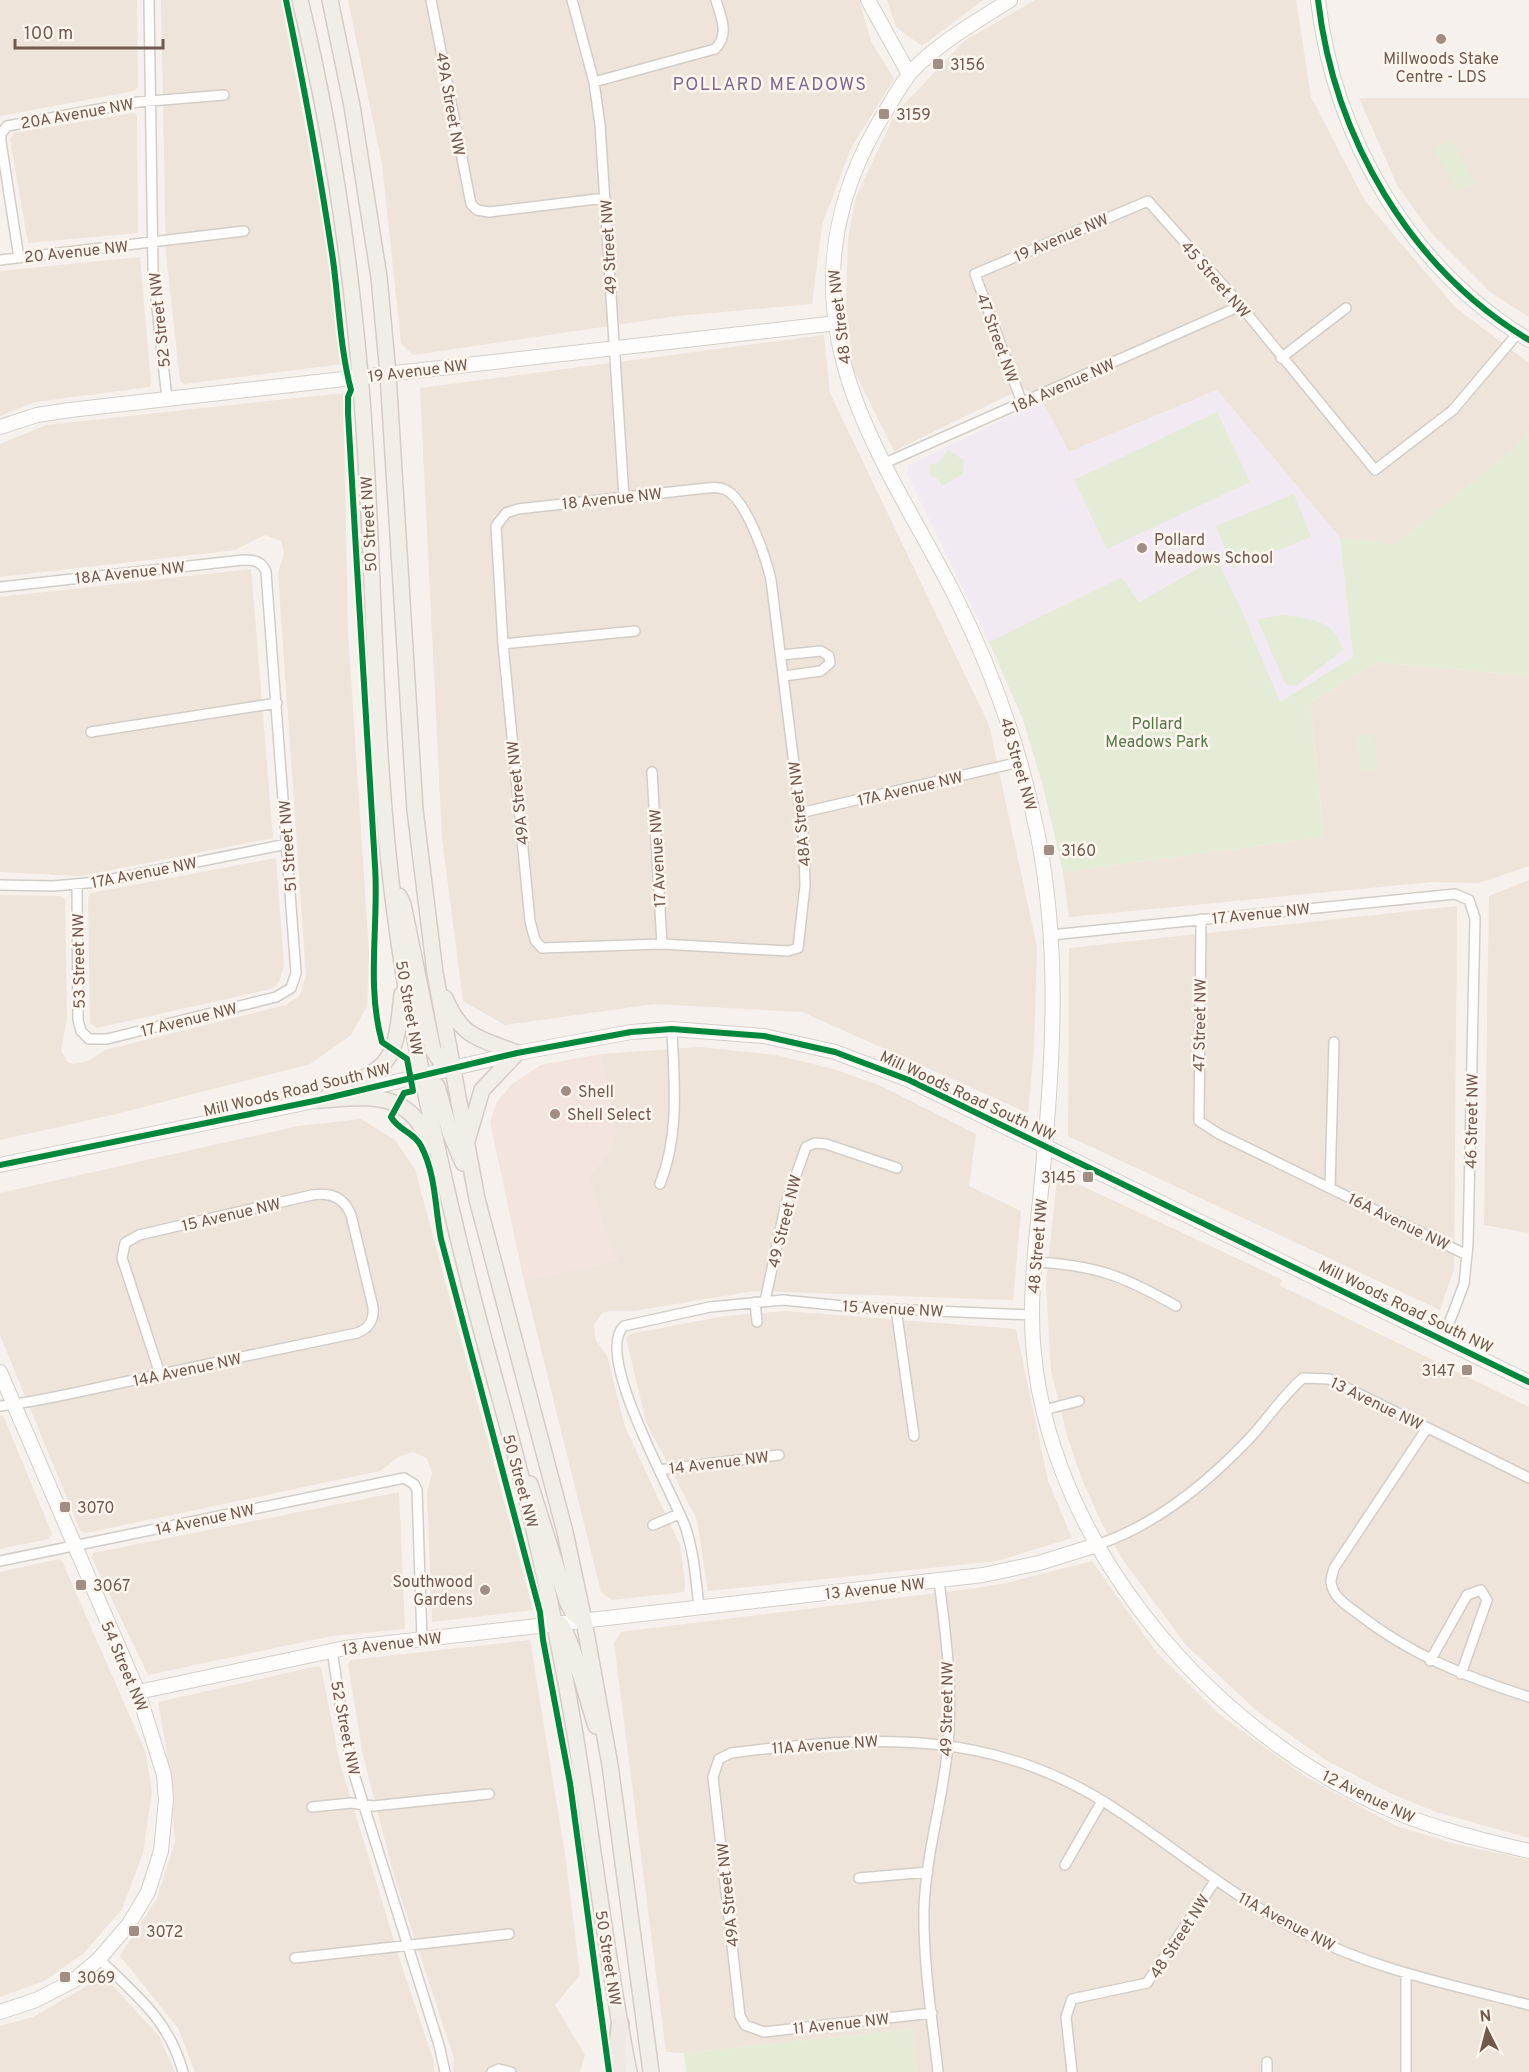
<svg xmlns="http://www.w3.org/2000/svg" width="1529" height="2072" viewBox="0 0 1529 2072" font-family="Overpass,sans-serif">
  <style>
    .residential { fill: #eee4da }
    .commercial { fill: #f3e4de }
    .education { fill: #f2eaf2 }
    .green { fill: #e4ecd8 }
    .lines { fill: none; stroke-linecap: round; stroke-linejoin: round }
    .street-casing { stroke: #d3cdc7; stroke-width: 12 }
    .secondary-casing { stroke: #d5cec8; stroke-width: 16 }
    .primary-casing { stroke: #d5ccc7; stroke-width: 18 }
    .highway-casing { stroke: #d5ccc7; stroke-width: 20 }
    .street { stroke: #fefdfc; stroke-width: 9 }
    .secondary { stroke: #fefdfc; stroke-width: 14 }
    .primary { stroke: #f1ede7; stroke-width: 15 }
    .highway { stroke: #f0e8e5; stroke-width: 16 }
    .cycleway-casing { stroke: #fdf6ee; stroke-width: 10 }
    .cycleway { stroke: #00873e; stroke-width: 6 }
    .poi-dot { fill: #a08e85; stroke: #fdf6ee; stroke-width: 2 }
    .labels { text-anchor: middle; stroke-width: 5; stroke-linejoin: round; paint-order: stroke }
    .poi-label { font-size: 16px; fill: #72594e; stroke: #fdf6ee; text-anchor: start }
    .street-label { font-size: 16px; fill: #72594e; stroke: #fdf6ee }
    .park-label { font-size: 16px; fill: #577747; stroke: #fdf6ee }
    .neighbourhood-label { font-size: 18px; letter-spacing: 1.5px; fill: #7e668d; stroke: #fdf6ee }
  </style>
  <rect width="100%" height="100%" fill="#f6f1ec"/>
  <path class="residential" d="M0,0h137l1,87 -4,4 -134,25z
    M161,0h120l40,210 21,154 -158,20 -4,-3 -14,-127z
    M348,0h511l12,41 23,38 -43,69 -29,77 -10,79 -135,12 -264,39 -12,-12 -19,-179z
    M887,0h96l-61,46 -26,-19z
    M1035,0h261l15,97 54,104 90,106 74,56v68l-14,17 -119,97 -56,-7 -123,-148 -148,62 -27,-51 -19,-13 -129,63 -41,-82 -7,-64 2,-67 8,-41 39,-83 69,-73z
    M1359,98h170v219l-39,-25 -56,-56 -36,-49z
    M134,113l3,3 1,117 -110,10 -18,-104 4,-6z
    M140,257l11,127 -2,3 -114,15 -35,14v-145z
    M824,335l6,58 159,332 48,222 -3,101 -6,65 -226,-101 -148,-8 -149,21 -42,-24 -21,-163 -22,-450z
    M343,393l5,240 21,320 -2,53 -16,29 -41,29 -194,50 -116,26v-245l60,1 5,3 2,119 -6,33 7,11 6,2 14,-3 17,-11 181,-45 14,-10 6,-20 -28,-402 6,-19 -3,-13 -16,-6 -30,15 -235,27v-133l46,-19z
    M251,569l22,269 -193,38 -80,-4v-275z
    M1376,662l153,14v190l-50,17 -47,-1 -363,35 -6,-45 261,-35 -14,-134z
    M276,858l8,109 -5,15 -8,7 -174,39 -7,-5 -2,-125 3,-5z
    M1529,880v353l-45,-8 5,-329z
    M1457,906l-3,363 -14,41 -372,-174 1,-188z
    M700,1047l76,8 57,14 48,17 95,48 -7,52 52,25 -8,89 -260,-9 -119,20h-25l-7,2 -8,12 1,14 12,17 18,71 55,118 5,37 -1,10 -72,8 -11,-8 -77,-311 94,-21 -17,-40 -12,-45 21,-23 6,-18 -15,-80z
    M361,1119l34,21 20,29 118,441 -101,12 -5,-129 5,-20 -5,-15 -14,-6 -13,4 -20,15 -294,62 -6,-3 -80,-195v-142l298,-67z
    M1063,1177l220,103 -4,5 250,122v431l-93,-26 -44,-18 -65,-33 -69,-49 -72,-67 -63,-85 -21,-36 -20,-45 -14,-40 -17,-69 -5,-87 11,-105z
    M785,1311l231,18 32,152 24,57 -75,23 -289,30 -11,-71 -51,-98 -20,-84 4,-4 95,-18z
    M3,1415l49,119 -3,5 -49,10v-133z
    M399,1492l6,137 -73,7 -184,39 -56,-117 1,-5z
    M59,1559l3,2 83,190 7,40 -9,62 -21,56 -38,44 -40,28 -44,16v-425z
    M1092,1561l65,92 62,61 87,63 90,49 59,18 74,16v212h-612l-5,-43 -228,24 -18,-1 -52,-409 7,-11 348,-43 38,-6z
    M530,1640l35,214 15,121 -25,30 30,50 -5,17h-127l1,-14 -60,-182 -32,-125 -14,-87 3,-4z
    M318,1666l3,2 19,95 62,204 32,95v10h-239l-17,-44 -58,-72 37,-58 18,-56 -8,-89 -9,-51z
    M104,1976l55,60 16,36h-175v-46l33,-9z"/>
  <path class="commercial" d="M601,1054l15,80 -6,18 -21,23 12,45 18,40 -95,21 -34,-159 7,-20 15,-18 29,-19z"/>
  <path class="education" d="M1217,390l123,148 13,119 -73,46 -38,-92 -27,-53 -76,44 -16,-25 -134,65 -82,-168 1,-9 134,-64 27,51z"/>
  <path class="green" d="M1451,139l24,44 -18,9 -23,-44z
    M1217,412l33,70 -143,67 -33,-69z
    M1529,431v245l-153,-14 -66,41 14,134 -261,35 -20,-86 -21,-69 -33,-75 133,-65 17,25 77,-44 26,53 38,91 73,-45 -13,-119 56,6 119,-96z
    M948,450l16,10 -1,14 -21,12 -4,-7 -7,-3 -1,-11 8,-2z
    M1294,494l17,43 -78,31 -17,-42z
    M1282,615c29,4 52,4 61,35l-47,36 -10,-1 -29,-66z
    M1374,734l3,36 -16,1 -5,-35z
    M913,2029l4,43h-231l-2,-19z"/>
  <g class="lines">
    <g class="street-casing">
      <path id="street" d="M149,0l4,271 14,128
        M431,0l40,204 6,6 12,2 116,-14
        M572,0l22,82 6,43 24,372
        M594,82l121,-33c15,-15 6,-31 1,-49
        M19,258l-18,-116v-8l6,-8 131,-24 86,-7
        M0,260l244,-29
        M1281,358l65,-50
        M1022,403l-47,-129 173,-73 83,93 144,176 78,-60 65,-77
        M885,463l355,-157
        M707,488c6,-1 13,-1 19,2 21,11 40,68 45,90l33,264 1,42 -7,62 -10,3 -126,-7 -120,4 -7,-8 -5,-19 -27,-277 -7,-118 10,-13 12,-4z
        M0,587l243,-27c11,0 19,1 23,12l30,401 -5,15 -15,9 -169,42h-18l-8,-8 -3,-11 -1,-135
        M503,644l132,-13
        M781,655l40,-4 8,5 1,7 -9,8 -37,5
        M91,732l186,-29
        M652,772l10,172
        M800,813l220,-51
        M0,885l53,1 45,-4 189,-38
        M1201,919l-2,202 20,13 248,121
        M1051,935l404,-41 14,6 6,18 -7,326 -4,40 -21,55
        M660,1184c20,-50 14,-102 12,-155
        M1330,1187l4,-145
        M1035,1262c60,3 89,14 141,44
        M765,1301l21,-98 20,-56 9,-4 11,1 71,24
        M755,1302l2,20
        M896,1309l18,127
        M0,1406c45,-5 90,-17 134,-26 74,-16 149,-32 223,-47 12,-5 17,-12 16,-26l-22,-92c-7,-18 -21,-23 -39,-20l-173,40 -14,8 -3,15 38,116
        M1044,1410l35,-9
        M1427,1428l-93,140c-1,4 -3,10 -3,14 1,14 15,23 26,31 52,41 109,64 172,84
        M659,1470l120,-15
        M653,1525l26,-11
        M1097,1545c59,-20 109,-61 151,-105 19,-20 34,-44 55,-62l26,1 200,99
        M0,1561l404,-83 10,6 3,6 5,149
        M699,1608c-3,-28 -5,-56 -14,-82 -13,-35 -92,-172 -61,-200l86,-19 73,-7 81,8 168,7
        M332,1650l11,73 11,51 85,271 6,27
        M1430,1661l37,-66 14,-5 6,10 -26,74
        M312,1807l39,-4 22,3 116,-12
        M1065,1865l37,-64
        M859,1878l69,-6
        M295,1958l214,-24
        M99,1959c37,36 70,61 84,113
        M1406,1974v98
        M932,2013l-168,19 -19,-7 -5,-9 -27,-239 6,-18 12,-6c144,-18 265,-26 392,61 61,41 116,87 182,120 70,36 148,51 224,71
        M1267,2062v10
        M492,2072l7,-3 12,3
        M938,2072c-6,-54 -15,-109 -14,-164 2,-55 19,-108 24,-163 5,-55 -2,-110 -9,-164
        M1072,2072l-6,-55 6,-18 75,-16 68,-102"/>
    </g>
    <g class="secondary-casing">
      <path id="secondary" d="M868,0l41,74
        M1010,0c-34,22 -71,42 -99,72 -9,11 -17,25 -24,37 -58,91 -70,185 -33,287 25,69 67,133 100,198 39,77 67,158 84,242 21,107 16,213 6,321 -4,52 -12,104 -12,156 -1,211 170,416 359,497 44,19 91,30 138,41
        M1318,0c16,137 91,268 211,340
        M0,427l37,-12 33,-5 767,-87
        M0,1165l319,-65 198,-47 114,-21 41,-3 92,7 71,16 74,28 620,302
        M0,1372l138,320 26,83 2,25 -5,51 -13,41 -19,32 -30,35 -26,22 -37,19 -36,12
        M138,1692l207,-44 638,-73 56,-12 58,-18"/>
    </g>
    <g class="primary-casing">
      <path id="primary" d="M300,0c30,123 49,250 60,375 16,179 11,360 35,538 16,125 44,250 75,373 22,89 50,176 69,266 13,58 25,117 35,176 19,114 32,230 55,344
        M330,0l22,106 27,171 9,97 27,436 20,163 42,226 88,333 19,89 26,144 41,307
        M399,896l4,8 30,146 10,15 8,3
        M445,998c17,41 35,40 72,55l-35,37 -15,51
        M422,1074l15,12 13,46 13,31
        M329,1095c63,-29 66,-31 73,-101
        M319,1100c51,-3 91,-11 112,46
        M530,1484l37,117 6,12 11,8
        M554,1624h6c11,10 29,82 36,102"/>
    </g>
    <g class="highway-casing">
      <path id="highway" d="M618,2072l-2,-12 4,-36"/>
    </g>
    <use href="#street" class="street"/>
    <use href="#secondary" class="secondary"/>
    <use href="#primary" class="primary"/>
    <use href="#highway" class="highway"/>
    <g class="cycleway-casing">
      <path id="cycleway" d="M286,0c18,86 34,173 47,260 6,44 7,88 18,130l-3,7v16c9,151 17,302 27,453 4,57 -9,120 7,176l25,17 6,32 -9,2 -13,24c7,13 24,16 30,29 15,28 14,63 20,93l99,373 3,28 27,143 39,289
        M1318,0c16,137 91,268 211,340
        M0,1165l319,-65 198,-47 114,-21 41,-3 92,7 71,16 74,28 620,302"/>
    </g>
    <use href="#cycleway" class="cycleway"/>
  </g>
  <g class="poi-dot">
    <circle cx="1441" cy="39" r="6"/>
    <rect x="932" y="58" width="12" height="12" rx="3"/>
    <rect x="878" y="108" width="12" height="12" rx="3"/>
    <circle cx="1142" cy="548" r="6"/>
    <rect x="1043" y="844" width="12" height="12" rx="3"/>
    <circle cx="566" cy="1091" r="6"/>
    <circle cx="555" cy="1114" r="6"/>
    <rect x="1082" y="1171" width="12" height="12" rx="3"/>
    <rect x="1461" y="1364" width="12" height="12" rx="3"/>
    <rect x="59" y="1501" width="12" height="12" rx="3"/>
    <rect x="75" y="1579" width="12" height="12" rx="3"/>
    <circle cx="485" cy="1590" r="6"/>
    <rect x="128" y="1925" width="12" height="12" rx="3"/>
    <rect x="59" y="1971" width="12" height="12" rx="3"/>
  </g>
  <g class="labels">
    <g class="poi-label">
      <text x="1441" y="64" text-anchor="middle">Millwoods Stake<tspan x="1441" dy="18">Centre - LDS</tspan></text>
      <text x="950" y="70">3156</text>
      <text x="896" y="120">3159</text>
      <text x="1154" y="545">Pollard<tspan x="1154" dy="18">Meadows School</tspan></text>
      <text x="1061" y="856">3160</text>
      <text x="578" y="1097">Shell</text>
      <text x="567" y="1120">Shell Select</text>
      <text x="1076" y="1183" text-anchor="end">3145</text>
      <text x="1455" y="1376" text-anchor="end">3147</text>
      <text x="77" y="1513">3070</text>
      <text x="473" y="1587" text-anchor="end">Southwood<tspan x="473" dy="18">Gardens</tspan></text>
      <text x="93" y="1591">3067</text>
      <text x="146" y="1937">3072</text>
      <text x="77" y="1983">3069</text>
    </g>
    <g class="street-label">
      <text transform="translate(451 104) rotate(80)" y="6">49A Street NW</text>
      <text transform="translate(77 113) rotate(-10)" y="6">20A Avenue NW</text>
      <text transform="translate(1061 237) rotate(-23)" y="6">19 Avenue NW</text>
      <text transform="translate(608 247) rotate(-93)" y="6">49 Street NW</text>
      <text transform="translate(76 251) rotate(-6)" y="6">20 Avenue NW</text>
      <text transform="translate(1216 279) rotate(49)" y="6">45 Street NW</text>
      <text transform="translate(839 317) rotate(-97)" y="6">48 Street NW</text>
      <text transform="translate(159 320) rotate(-96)" y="6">52 Street NW</text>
      <text transform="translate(998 338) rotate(70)" y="6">47 Street NW</text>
      <text transform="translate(418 370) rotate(-7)" y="6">19 Avenue NW</text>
      <text transform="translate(1063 385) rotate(-24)" y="6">18A Avenue NW</text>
      <text transform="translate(612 498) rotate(-6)" y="6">18 Avenue NW</text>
      <text transform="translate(368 524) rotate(-93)" y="6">50 Street NW</text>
      <text transform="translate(130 572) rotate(-6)" y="6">18A Avenue NW</text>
      <text transform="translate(1019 764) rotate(74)" y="6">48 Street NW</text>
      <text transform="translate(910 788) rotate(-13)" y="6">17A Avenue NW</text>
      <text transform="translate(517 793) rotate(-96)" y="6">49A Street NW</text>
      <text transform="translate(799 814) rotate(-96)" y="6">48A Street NW</text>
      <text transform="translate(287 846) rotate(-94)" y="6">51 Street NW</text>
      <text transform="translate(657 858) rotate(-93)" y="6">17 Avenue NW</text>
      <text transform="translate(144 872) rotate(-11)" y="6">17A Avenue NW</text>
      <text transform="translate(1261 913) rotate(-6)" y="6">17 Avenue NW</text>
      <text transform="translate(78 961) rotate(-91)" y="6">53 Street NW</text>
      <text transform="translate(410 1008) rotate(80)" y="6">50 Street NW</text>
      <text transform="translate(189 1019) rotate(-14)" y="6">17 Avenue NW</text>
      <text transform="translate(1199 1025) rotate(-89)" y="6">47 Street NW</text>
      <text transform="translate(297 1089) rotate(-13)" y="6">Mill Woods Road South NW</text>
      <text transform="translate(968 1095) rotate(25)" y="6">Mill Woods Road South NW</text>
      <text transform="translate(1471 1121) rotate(-89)" y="6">46 Street NW</text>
      <text transform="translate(231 1214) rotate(-13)" y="6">15 Avenue NW</text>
      <text transform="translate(784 1221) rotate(-76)" y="6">49 Street NW</text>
      <text transform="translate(1399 1221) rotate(26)" y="6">16A Avenue NW</text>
      <text transform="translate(1037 1246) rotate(-85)" y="6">48 Street NW</text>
      <text transform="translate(1406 1306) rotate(26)" y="6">Mill Woods Road South NW</text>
      <text transform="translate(893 1308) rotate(3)" y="6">15 Avenue NW</text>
      <text transform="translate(187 1369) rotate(-12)" y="6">14A Avenue NW</text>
      <text transform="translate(1377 1403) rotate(26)" y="6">13 Avenue NW</text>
      <text transform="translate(719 1462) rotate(-7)" y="6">14 Avenue NW</text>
      <text transform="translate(521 1481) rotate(75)" y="6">50 Street NW</text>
      <text transform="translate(205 1519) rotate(-12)" y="6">14 Avenue NW</text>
      <text transform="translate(875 1588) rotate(-6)" y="6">13 Avenue NW</text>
      <text transform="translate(392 1643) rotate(-7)" y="6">13 Avenue NW</text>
      <text transform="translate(125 1666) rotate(67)" y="6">54 Street NW</text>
      <text transform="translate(946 1709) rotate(-89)" y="6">49 Street NW</text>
      <text transform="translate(346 1728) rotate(79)" y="6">52 Street NW</text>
      <text transform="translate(825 1744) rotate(-4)" y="6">11A Avenue NW</text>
      <text transform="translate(1369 1796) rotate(26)" y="6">12 Avenue NW</text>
      <text transform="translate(727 1895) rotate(-96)" y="6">49A Street NW</text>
      <text transform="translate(1287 1921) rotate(28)" y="6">11A Avenue NW</text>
      <text transform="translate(1179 1936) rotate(-57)" y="6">48 Street NW</text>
      <text transform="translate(609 1958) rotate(81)" y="6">50 Street NW</text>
      <text transform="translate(841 2023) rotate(-6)" y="6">11 Avenue NW</text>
    </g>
    <g class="park-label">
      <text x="1157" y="729">Pollard<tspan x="1157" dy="18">Meadows Park</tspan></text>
    </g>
    <g class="neighbourhood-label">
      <text x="770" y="90">POLLARD MEADOWS</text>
    </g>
  </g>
  <g transform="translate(1487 2030) rotate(354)" stroke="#fdf6ee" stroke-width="4.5" paint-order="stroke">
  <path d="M0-4.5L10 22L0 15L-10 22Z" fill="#72594e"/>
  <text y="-9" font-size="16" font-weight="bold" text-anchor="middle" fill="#72594e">N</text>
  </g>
  <path d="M15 39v9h148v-9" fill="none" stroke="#72594e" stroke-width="3"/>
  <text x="24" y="39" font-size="18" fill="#72594e" stroke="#fdf6ee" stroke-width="4.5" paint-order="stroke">100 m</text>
</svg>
